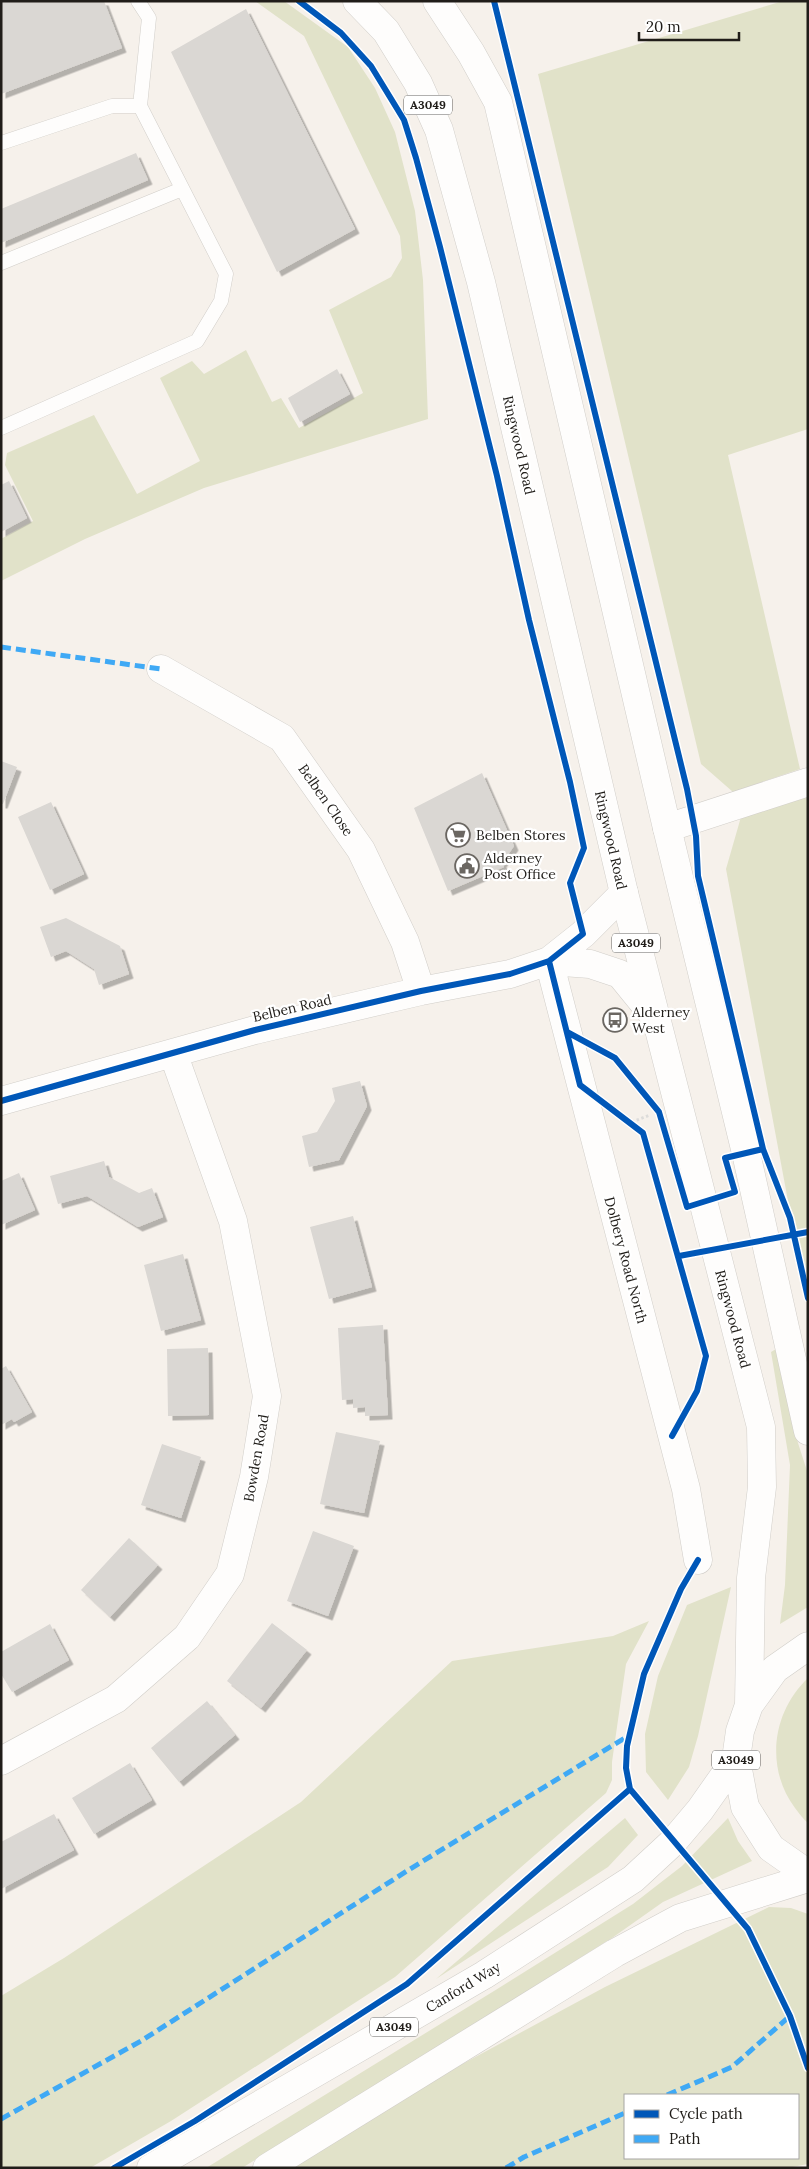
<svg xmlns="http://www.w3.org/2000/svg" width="809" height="2169" viewBox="0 0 809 2169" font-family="Lora,serif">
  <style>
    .green { fill: #e1e2c9; fill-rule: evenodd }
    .building { fill: #dad7d3; filter: url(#shadow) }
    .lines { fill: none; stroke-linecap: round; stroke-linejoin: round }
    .lane-casing { stroke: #d1cec9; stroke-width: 15 }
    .street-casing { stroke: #d1cec9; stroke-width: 29 }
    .highway-casing { stroke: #d1cec9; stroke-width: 29 }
    .path { stroke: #dddcda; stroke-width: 3; stroke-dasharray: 2.5 2.5; stroke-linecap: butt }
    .lane { stroke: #fefdfc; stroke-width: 14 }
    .street { stroke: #fefdfc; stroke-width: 28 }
    .highway { stroke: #fefdfc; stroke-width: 28 }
    .quiet { stroke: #3fa9f5; stroke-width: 5; stroke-dasharray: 10 5; stroke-linecap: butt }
    .cycleway-casing { stroke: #fff; stroke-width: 9 }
    .cycleway { stroke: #0057b8; stroke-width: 6 }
    .labels { text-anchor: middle; stroke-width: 4.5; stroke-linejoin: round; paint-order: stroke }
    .shield { fill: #fff; stroke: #63615e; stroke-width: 1 }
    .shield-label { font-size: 12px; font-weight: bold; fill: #201d19 }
    .street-label { font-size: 14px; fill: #201d19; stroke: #fff }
    .poi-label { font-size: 14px; fill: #201d19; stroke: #fff; text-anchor: start }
  </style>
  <defs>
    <filter id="shadow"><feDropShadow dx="4.5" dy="4.5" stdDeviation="0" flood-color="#0004"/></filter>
  </defs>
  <rect width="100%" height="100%" fill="#f6f1eb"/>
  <path class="green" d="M255,1h29l64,46 27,41 20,44 20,79 8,69 5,139 -224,69 -119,51 -84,42v-42l32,-18 -28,-56 2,-12 87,-38 43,79 63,-33 -40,-83 32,-17 12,13 42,-24 26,52 9,-4 18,30 64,-35 -34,-83 62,-33 11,-19 -2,-22 -96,-200z
    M783,1h25v428l-80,26 72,314 -67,23 -32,-28 -163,-690z
    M808,783v525l-82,-439 19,-66z
    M776,1349l22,94 10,31v133l-28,17 5,-39 5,-120 -19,-113z
    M731,1587l-33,149 -9,31 -21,33 -22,-28 -1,-38 13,-58 29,-71z
    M649,1621l-23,43 -14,98v18l-6,13 -211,184 -224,144 -81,47h-89v-172l63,-38 237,-156 151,-141 161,-25z
    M808,1678v145c-5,-4 -9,-10 -13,-15 -30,-40 -23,-96 13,-130z
    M625,1818l13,17 -30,32 -172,112z
    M728,1818l10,23 14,20 -89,41 -51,36 -370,230h-36l288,-177 139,-87 49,-38z
    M769,1907l22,1 17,6v250l-21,4h-517l335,-181zM625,2095h173v63h-173z"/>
  <path class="building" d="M1,1h103l18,47 -121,46z
    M246,9l109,220 -78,43 -106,-220z
    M136,153l12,27 -147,63v-34z
    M337,369l13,25 -50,28 -12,-24z
    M9,481l18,37 -26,14v-47z
    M1,761l16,6 -14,37h-2z
    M482,773l32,73 -12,17 2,4 -56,24 -34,-83z
    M51,802l33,72 -34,16 -32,-73z
    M66,918l54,28 9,28 -30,11 -5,-16 -28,-18 -15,6 -11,-30z
    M360,1081l7,25 -28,54 -30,7 -7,-31 15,-4 18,-31 -3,-13z
    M104,1161l5,16 30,16 13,-5 11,29 -25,10 -51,-31 -29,8 -8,-28z
    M19,1173l16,37 -34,15v-44z
    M353,1216l19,71 -43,12 -19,-72z
    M183,1254l18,66 -40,11 -17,-66z
    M383,1325l5,90 -23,1v-9l-12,1v-9l-11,1 -4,-72z
    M208,1348l1,67 -41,1 -1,-67z
    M6,1366l26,46 -18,10 -2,-3 -11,6v-56z
    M336,1432l44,9 -16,72 -44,-9z
    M162,1444l39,13 -20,61 -40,-13z
    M313,1531l41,15 -26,70 -41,-15z
    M129,1538l29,27 -48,52 -29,-27z
    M272,1623l35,27 -46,58 -34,-27z
    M50,1624l19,36 -57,32 -11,-18v-22z
    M207,1701l28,34 -56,47 -28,-34z
    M130,1763l22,37 -58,34 -22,-36z
    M54,1814l20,36 -73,39v-47z"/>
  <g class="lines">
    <g class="lane-casing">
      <path id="lane" d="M138,1l11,17 -9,88
        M1,143l111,-37h28l86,168 -5,27 -24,40 -196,87
        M1,263l181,-74"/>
    </g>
    <g class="street-casing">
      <path id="street" d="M161,669l121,69 79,112 44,92 16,49
        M667,828l141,-46
        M549,961l137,528 12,71
        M549,961l41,3 30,10 35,43
        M1,1101l254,-71 166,-39 89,-17 39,-13 34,-27 41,-41
        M1,1761l115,-62 71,-62 43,-63 24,-97 13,-81 -34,-175 -60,-168"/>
    </g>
    <g class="highway-casing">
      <path id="highway" d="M357,1l29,30 32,52 21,47 42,152 143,611 137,534 1,60 -11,91 -2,127
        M437,1l34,52 27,49 169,726 79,325 62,278
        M808,1646l-33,23 -26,36 -9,26 -4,28 9,48 26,41 37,26
        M151,2168l333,-193 149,-96 40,-37 27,-32 36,-51
        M267,2168l348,-215 65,-35 128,-40"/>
    </g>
    <path class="path" d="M632,1122l18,-7"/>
    <use href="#lane" class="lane"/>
    <use href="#street" class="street"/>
    <use href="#highway" class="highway"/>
    <path class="quiet" d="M1,647l160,22
      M667,2095l65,-28 58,-51
      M1,2119l140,-78 269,-172 218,-133
      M506,2168l18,-11 101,-44"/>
    <g class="cycleway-casing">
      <path id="cycleway" d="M494,1l193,788 9,47 2,40 65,273 27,69 18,80
        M549,961l31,124 63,48 63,223 -9,35 -25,45
        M567,1032l48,26 44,54 28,95 48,-15 -10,-34 38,-9
        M1,1101l254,-71 166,-39 89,-17 39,-13 34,-27 -13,-51 14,-35 -14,-66 -41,-162 -32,-144 -57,-229 -24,-89 -12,-38 -33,-54 -30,-33 -42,-32
        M679,1256l129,-24
        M698,1560l-17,29 -37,85 -17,72 -1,22 4,21 118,140 42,87 18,52
        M114,2168l81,-47 212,-137 223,-195"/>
    </g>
    <use href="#cycleway" class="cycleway"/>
  </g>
  <defs>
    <g id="supermarket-ring" transform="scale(1.25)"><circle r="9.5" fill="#fff" stroke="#6b6762" stroke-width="1.5"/><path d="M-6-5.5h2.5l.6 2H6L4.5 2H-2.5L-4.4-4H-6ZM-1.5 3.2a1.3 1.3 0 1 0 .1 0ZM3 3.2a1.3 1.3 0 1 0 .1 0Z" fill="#6b6762"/></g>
    <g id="civic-ring" transform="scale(1.25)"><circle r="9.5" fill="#fff" stroke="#6b6762" stroke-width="1.5"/><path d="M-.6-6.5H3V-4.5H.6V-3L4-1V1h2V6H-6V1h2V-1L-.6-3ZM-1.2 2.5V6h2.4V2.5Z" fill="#6b6762"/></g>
    <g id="bus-ring" transform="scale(1.25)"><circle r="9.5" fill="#fff" stroke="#6b6762" stroke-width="1.5"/><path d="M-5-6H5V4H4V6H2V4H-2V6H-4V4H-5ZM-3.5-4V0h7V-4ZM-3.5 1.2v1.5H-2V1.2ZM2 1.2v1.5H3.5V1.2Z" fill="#6b6762"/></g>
  </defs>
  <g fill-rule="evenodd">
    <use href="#supermarket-ring" x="458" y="835"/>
    <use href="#civic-ring" x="467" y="866"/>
    <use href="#bus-ring" x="615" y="1020"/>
  </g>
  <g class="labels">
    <g class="shield">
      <rect x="404" y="95.5" width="48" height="19" rx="4"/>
      <rect x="612" y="933.5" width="48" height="19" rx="4"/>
      <rect x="712" y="1750.5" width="48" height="19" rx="4"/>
      <rect x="370" y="2017.5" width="48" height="19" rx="4"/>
    </g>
    <g class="shield-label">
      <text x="428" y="109">A3049</text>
      <text x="636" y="947">A3049</text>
      <text x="736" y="1764">A3049</text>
      <text x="394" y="2031">A3049</text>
    </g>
    <g class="street-label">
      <text transform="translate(519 445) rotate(77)" y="5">Ringwood Road</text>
      <text transform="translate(326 800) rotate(55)" y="5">Belben Close</text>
      <text transform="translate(611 840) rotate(77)" y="5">Ringwood Road</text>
      <text transform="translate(292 1008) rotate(-13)" y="5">Belben Road</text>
      <text transform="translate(626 1260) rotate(75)" y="5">Dolbery Road North</text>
      <text transform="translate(733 1319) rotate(75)" y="5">Ringwood Road</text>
      <text transform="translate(256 1458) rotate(-80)" y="5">Bowden Road</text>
      <text transform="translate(463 1987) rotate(-31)" y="5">Canford Way</text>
    </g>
    <g class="poi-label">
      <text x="476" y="840">Belben Stores</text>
      <text x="484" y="863">Alderney<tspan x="484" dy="16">Post Office</tspan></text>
      <text x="632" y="1017">Alderney<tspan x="632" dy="16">West</tspan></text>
    </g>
  </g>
  <rect width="809" height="2169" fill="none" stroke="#201d19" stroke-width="5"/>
  <rect x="624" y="2094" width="175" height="65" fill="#ffffff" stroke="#a6a5a3"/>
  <rect x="634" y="2110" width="25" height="8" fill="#0057b8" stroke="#a6a5a3"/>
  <text x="669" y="2119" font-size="15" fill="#201d19">Cycle path</text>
  <rect x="634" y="2135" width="25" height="8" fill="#3fa9f5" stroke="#a6a5a3"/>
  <text x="669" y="2144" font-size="15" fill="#201d19">Path</text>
  <path d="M639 32v8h100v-8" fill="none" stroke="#201d19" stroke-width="2.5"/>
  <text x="646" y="32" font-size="15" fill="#201d19" stroke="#ffffff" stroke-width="4" paint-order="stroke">20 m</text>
</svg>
